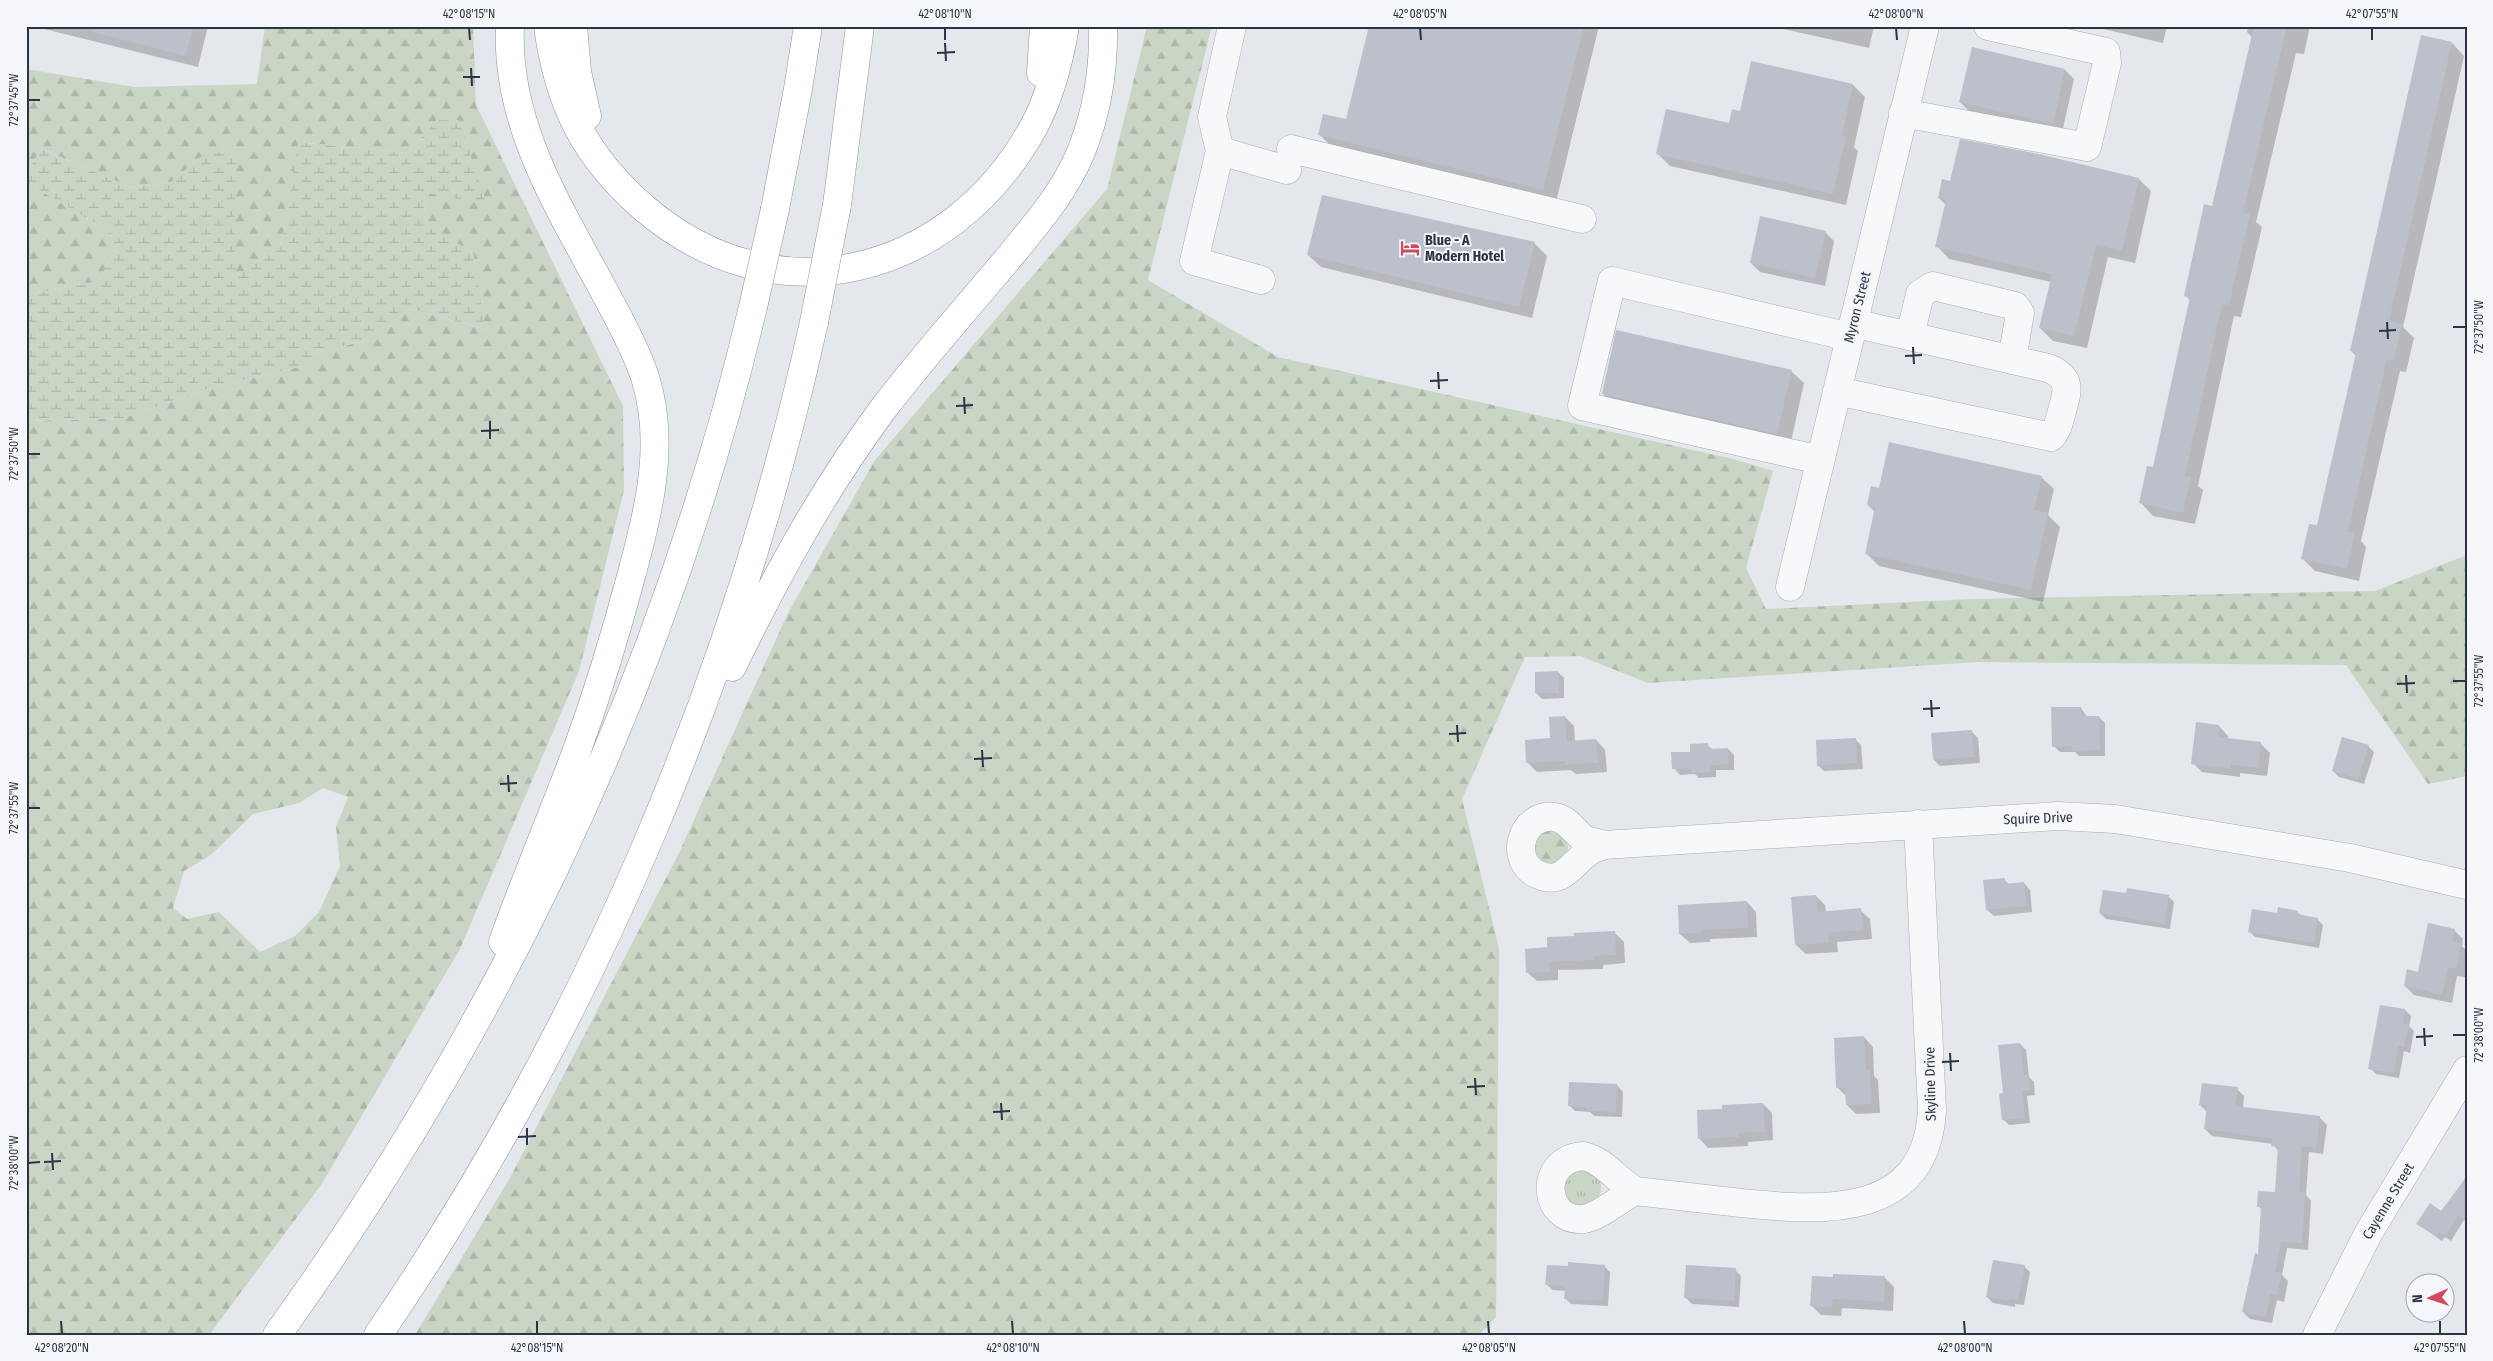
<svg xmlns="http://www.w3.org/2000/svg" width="2493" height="1361" viewBox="0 0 2493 1361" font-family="'Fira Sans Condensed',sans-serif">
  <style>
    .grass { fill: url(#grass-tufts) }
    .forest { fill: url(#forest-firs); fill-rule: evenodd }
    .wetland { fill: url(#wetland-marsh) }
    .shadow { fill: #0003 }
    .building { fill: #bbc0ca }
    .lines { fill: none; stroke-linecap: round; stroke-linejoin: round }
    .minor-casing { stroke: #a9aeb7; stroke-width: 29 }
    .highway-casing { stroke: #8b94a3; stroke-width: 29 }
    .minor { stroke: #f7f8fa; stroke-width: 28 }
    .highway { stroke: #fff; stroke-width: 28 }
    .highway-bridge-casing { stroke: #8b94a3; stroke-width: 29; stroke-linecap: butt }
    .highway-bridge { stroke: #fff; stroke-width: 28 }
    .ticks { fill: none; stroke: #2b3445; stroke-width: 2 }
    .labels { text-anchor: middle; stroke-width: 4; stroke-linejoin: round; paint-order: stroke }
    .poi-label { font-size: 14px; font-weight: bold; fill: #2b3445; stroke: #f4f6f9; text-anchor: start }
    .street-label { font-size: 14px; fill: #2b3445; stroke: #f4f6f9 }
    .neatline { fill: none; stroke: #2b3445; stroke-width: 2 }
    .ticks-label { font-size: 12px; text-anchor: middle; fill: #2b3445 }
  </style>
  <defs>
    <pattern id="grass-tufts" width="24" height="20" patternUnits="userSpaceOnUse" patternTransform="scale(1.25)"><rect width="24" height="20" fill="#c9d6c5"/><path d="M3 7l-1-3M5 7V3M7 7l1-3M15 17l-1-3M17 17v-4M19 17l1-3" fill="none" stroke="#adb8ab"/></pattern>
    <pattern id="forest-firs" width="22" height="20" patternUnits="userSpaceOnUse" patternTransform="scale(1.25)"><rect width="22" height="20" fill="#c9d6c5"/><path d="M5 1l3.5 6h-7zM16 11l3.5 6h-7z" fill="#adb8ab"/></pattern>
    <pattern id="wetland-marsh" width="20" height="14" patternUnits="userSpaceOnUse" patternTransform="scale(1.25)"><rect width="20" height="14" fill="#c9d6c5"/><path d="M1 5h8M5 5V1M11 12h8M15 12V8" fill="none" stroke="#adb8ab"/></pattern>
  </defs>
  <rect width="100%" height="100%" fill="#e4e7ec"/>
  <path class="grass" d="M1563 1188a19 19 0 1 1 38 0a19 19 0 1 1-38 0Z"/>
  <path class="forest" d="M265,26h208l3,79 147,301 1,84 -45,181 -119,278 -139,236 -112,150h-183v-914l98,-3 86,-30 93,-22 18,-15 40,-9 50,-33 73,20 -11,-77 -46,-25 -3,-35 62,12 -49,-84 -29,33 -109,-11 -18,105 -46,30 -1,-56 -32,-65 -31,26 -39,6 -90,-39 -16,23v-103l108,18 123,-3zM323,788l25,9 -12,30 4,39 -21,46 -24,24 -35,16 -41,-40 -32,7 -14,-11 11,-37 27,-16 42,-41 46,-11z
    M1147,26h65l-64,254 130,77 455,102 40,12 -27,97 20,41 206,-10 403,-8 92,-36v221l-39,8 -82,-119 -368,-3 -330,21 -68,-27 -55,1 -63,142 37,149 -3,369 -17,18h-1064l96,-159 167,-321 110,-242 87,-153 232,-271z
    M26,182l81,48 9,19 -17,32 -73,14z
    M1532 847a18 18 0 1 1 36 0a18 18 0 1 1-36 0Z"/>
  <path class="wetland" d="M437,120h22l28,85 -63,-13 3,34 46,26 12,77 -74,-20 -50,33 -40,9 -18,15 -93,22 -86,30 -98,3v-126l73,-14 17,-32 -9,-19 -81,-48v-10l16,-23 90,39 39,-6 31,-26 35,-7 -3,72 2,55 45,-29 17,-105 110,11z"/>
  <path class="shadow" d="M32,26h176l-10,41z
    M1370,26h229l-43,176 -224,-55 -13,-13 28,-13z
    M1770,26h104l-5,22z
    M2091,26h76l-4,17z
    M2248,26h62l-6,28 -8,-1 -40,169 6,5 -21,90 -7,-1 -36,170 5,4 -8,34 -42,-8 -12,-13 13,-34 36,-169 -5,-5 28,-88 39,-170 -5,-5z
    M2452,43l12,13 -61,271 11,11 -8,34 -6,-1 -39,170 5,6 -7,34 -44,-10 -12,-12 15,-32 38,-171 -5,-5z
    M2065,70l9,9 -12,54 -93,-22 -9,-9z
    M1853,85l12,12 -11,50 4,4 -12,54 -176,-39 -12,-12 72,-29 11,-13z
    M2139,179l12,12 -16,72 -27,-6 -21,91 -34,-7 -13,-13 11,-46 -102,-23 -12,-13 9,-41 -7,-7 12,-15z
    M1825,232l9,9 -9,45 -65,-14 -9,-9z
    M1534,243l13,13 -15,62 -211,-51 -13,-12z
    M1791,371l13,12 -14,63 -174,-39 -13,-13z
    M2041,477l13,12 -6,26 12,12 -17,75 -164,-36 -13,-13 9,-41 -7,-7 12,-16z
    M1558,672l6,6v20l-22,1 -6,-6z
    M2081,708l6,9h12l6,6v33h-26l-4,-4h-15l-6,-6z
    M1565,717l9,9 1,16 21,-2 9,10 2,22 -31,2 -5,-4 -34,2 -9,-9 23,-23z
    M2219,726l9,10v3l32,4 10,10 -3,23 -27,-3v4l-38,-5 -9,-9z
    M1972,732l6,6 2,25 -40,3 -6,-6z
    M1855,739l6,6 2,24 -39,2 -6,-6z
    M1707,745l6,5 15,-1 6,6v15h-18v7l-17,1 -4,-4 -15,1 -6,-7 17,-15z
    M2368,746l6,6 -10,32 -25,-7 -6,-6z
    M2004,880l6,5 14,-2 6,7 2,22 -38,4 -7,-6z
    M2127,895l41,1 6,6 -4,27 -64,-10 -6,-6z
    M1816,896l9,9 1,8 34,-3 10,9 2,20 -35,3 1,10 -32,2 -10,-9z
    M1747,902l9,10 1,25 -47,2v3l-20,1 -10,-9z
    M2297,912l5,4 15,3 6,6 -4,23 -64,-11 -6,-6 29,-17z
    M2454,930l9,9 -1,7 5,5v16l-2,10 -8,-1 -5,27 -38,-8 -9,-9 14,-13z
    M1614,932l10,10 1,21 -22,2v4l-45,1v10l-21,1 -10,-9 49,-35z
    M2405,1010l6,6 -2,10 5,5 -4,22 -6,-2 -5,27 -23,-4 -6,-6z
    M1864,1037l9,10 1,29 4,4 2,33 -24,1 -9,-9v-8l-9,-9z
    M2020,1044l6,6 3,27 5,5 1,13 -8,1 3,27 -21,2 -6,-6 1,-25z
    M1617,1085l6,7 -1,25 -28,-1 -4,-4 -15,-1 -6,-6z
    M2237,1089l7,7 -1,12 77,10 7,7 -4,29 -14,-2 -3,43 5,6 -3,49 -21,-2 -5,27 6,6 -4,21 -7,-2 -5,23 -22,-4 -7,-7 16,-57 3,-45 -4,-4 19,-12 2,-42 -6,-8 -61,-8 -7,-7 2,-17 -7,-7z
    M1763,1104l9,9 1,27 -25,2v4l-40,2 -9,-10 24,-27z
    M2467,1178v44l-3,-2 -13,21 -6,-4 -3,4 -24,-17 24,-12z
    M1604,1266l6,6 -2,34 -37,-2 -6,-6 1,-7 -13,-1 -7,-6 23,-17z
    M2024,1266l6,6 -6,33 -9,-1v3l-22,-4 -6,-6z
    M1735,1270l6,6 -2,31 -47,-3 -6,-6z
    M1885,1278l9,9 -1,24 -51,-3 -1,8 -20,-1 -9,-9z"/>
  <path class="building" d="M93,26h100l-7,30 -94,-24z
    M1369,26h215l-41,164 -225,-55 5,-21 23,5z
    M2254,26h33l-44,186 7,2 -21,91 -7,-1 -37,172 6,1 -8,36 -44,-10 8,-37 6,1 37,-170 -6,-1 20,-92 8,2z
    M2421,35l31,7 -63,279 13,3 -8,37 -7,-2 -39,173 7,1 -8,36 -46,-10 8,-35 8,1 39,-172 -6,-2z
    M1972,47l93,22 -12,55 -94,-22z
    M1751,61l102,23 -11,52 4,1 -13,57 -177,-40 10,-45 63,14 3,-14 8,2z
    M1960,139l74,14 105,25 -17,73 -26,-6 -22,91 -35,-8 13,-54 -117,-27 11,-47 -8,-2 4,-19 8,2z
    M1322,195l213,47 -16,65 -212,-52z
    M1760,216l66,15 -11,47 -65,-15z
    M1616,330l176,40 -15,64 -175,-40z
    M1889,442l153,34 -8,34 14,3 -17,77 -166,-36 10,-47 -8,-2 4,-19 8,2z
    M1558,671l1,22h-24v-21z
    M2051,707h30l1,9h17l1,34 -28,1v-5l-20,1z
    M1565,716l2,25 29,-2 2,24 -33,2v-4l-39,2 -1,-23 25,-2 -1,-21z
    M2196,722l23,3 -1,12 43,5 -3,26 -27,-4v5l-40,-5z
    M1972,730l2,27 -41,3 -2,-27z
    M2342,737l27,8 -11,34 -26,-8z
    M1856,738l1,25 -40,3 -1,-26z
    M1708,743v6l20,-1 1,16 -19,1v7l-19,1v-4h-19l-1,-17h19v-8z
    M2005,878v6l19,-2 3,24 -41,4 -3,-30z
    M2127,888l42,7 -5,29 -65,-11 4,-23 23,3z
    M1816,895l2,17 43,-4 2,22 -35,3 1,10 -34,2 -4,-48z
    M1747,901l1,27 -47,2v3l-22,1 -1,-29z
    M2278,907l20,4 -1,3 21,4 -4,25 -66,-11 4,-23 25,4z
    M2428,923l27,6 -3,13 9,1 -5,26 -8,-2 -6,28 -38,-9 3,-17 11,3z
    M1615,931l1,24 -22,1v4l-45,2v10l-23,1 -1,-24 22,-2v-10l27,-1v-3z
    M2380,1005l25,4 -2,14 6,1 -5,23 -6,-1 -4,27 -26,-4z
    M1864,1036l2,34h4l1,34 -25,1 -1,-17h-9l-2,-50z
    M2020,1043l4,32 4,-1 2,16 -8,1 3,27 -23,2 -3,-26 4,-1 -5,-48z
    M1569,1082l48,2 -1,28 -29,-1v-4l-19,-1z
    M2202,1083l36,4 -3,19 85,10 -4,32 -14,-2 -3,46h6l-3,51 -21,-1 -6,30 7,1 -5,22 -7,-1 -4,23 -24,-5 13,-59 3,1 3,-47h-4l1,-16 17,1 3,-45 -7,-1 1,-7 -68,-10 3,-23 -8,-1z
    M1763,1103l2,29 -26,1v4l-41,2 -1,-29 25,-1v-4z
    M2467,1176v46l-9,-7 -13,21 -6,-4 -3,4 -20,-12 14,-21 11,8z
    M1993,1260l32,5 -7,35 -8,-1 -1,2 -23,-4z
    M1568,1262l37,3 -2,36 -39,-2 1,-13 -20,-1 2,-20 21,1z
    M1686,1265l50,3 -2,33 -50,-3z
    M1833,1274l52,2 -1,26 -51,-3 -1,9 -22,-2 2,-30 21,1z"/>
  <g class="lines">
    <g class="minor-casing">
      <path id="minor" d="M1903,113l184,34 20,-84 -1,-11 -118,-26
        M1291,149l291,70
        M1220,151l-8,-34 20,-91
        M1261,280l-67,-19 26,-110 67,19
        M1910,336l10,-42 13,-8 82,20 5,7 -8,47
        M1837,391l214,46c7,-7 8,-16 11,-26 6,-21 10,-33 -14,-43l-195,-45
        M1820,460l-238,-54 30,-125 238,56
        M1790,587l135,-561
        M1604,845c-5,-2 -13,-3 -18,-5 -12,-7 -16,-20 -31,-23 -34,-5 -48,45 -16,58 25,11 34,-14 51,-24 4,-3 10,-4 14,-6l454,-29 57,3 235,39 117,27
        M1584,1156c20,5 33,24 51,35 -15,7 -36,26 -51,28 -41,4 -48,-60 0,-63z
        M1635,1191c35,4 70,8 106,12 80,8 185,17 191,-93l-14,-286
        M2317,1335l52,-103 98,-162"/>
    </g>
    <g class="highway-casing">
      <path id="highway" d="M548,26c10,77 37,131 96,182 132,113 305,69 388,-78 18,-32 27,-68 33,-104
        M573,26l4,46 10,44
        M1041,73l3,-47
        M837,205l23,-179
        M775,209l23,-120 10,-63
        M732,667c44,-91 91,-177 151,-258 39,-51 82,-99 123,-148 28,-34 58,-68 75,-109 16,-40 23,-83 22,-126
        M503,942c23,-65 50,-127 74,-192 21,-58 39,-117 55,-177 17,-65 34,-129 13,-196 -9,-26 -22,-51 -35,-75 -46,-87 -105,-174 -100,-276
        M277,1335c225,-313 387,-653 476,-1028
        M378,1335c209,-306 357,-652 436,-1013"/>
    </g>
    <use href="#minor" class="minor"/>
    <use href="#highway" class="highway"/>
    <g class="highway-bridge-casing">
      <path id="highway-bridge" d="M753,307l22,-98
        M814,322l23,-117"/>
    </g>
    <use href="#highway-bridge" class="highway-bridge"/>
  </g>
  <path class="ticks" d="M469,28l1,12M945,28v12M1420,28l1,12M1896,28l1,12M2372,28v12M945,43l1,18M937,53l18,-1M471,68l1,18M463,77h17M28,100h12M2387,322l1,17M2453,327h13M2379,331l17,-1M1913,347l1,17M1905,356l17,-1M1438,372l1,17M1430,381l18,-1M964,397l1,17M956,406l17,-1M490,421v18M481,431l18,-1M28,454h12M2406,675l1,18M2453,681h13M2397,684l18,-1M1931,700l1,17M1923,709l17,-1M1457,725l1,17M1449,734l17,-1M982,750l1,17M974,759l18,-1M508,775l1,17M500,784l17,-1M28,808h12M2424,1028l1,18M2453,1035h13M2416,1037l17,-1M1950,1053l1,18M1942,1062l17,-1M1475,1078l1,17M1467,1087l18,-1M1001,1103l1,17M993,1112l17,-1M527,1128v17M518,1137l18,-1M52,1153l1,17M44,1162l17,-1M28,1163l12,-1M61,1321l1,13M537,1321v13M1012,1321l1,13M1488,1321l1,13M1964,1321l1,13M2440,1321v13"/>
  <defs>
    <g id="hotel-bare" transform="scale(1.5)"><path d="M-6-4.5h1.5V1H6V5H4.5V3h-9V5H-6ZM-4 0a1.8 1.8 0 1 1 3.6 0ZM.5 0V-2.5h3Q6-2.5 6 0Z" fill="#d1495b" stroke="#f4f6f9" stroke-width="2.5" paint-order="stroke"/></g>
  </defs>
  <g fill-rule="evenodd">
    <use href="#hotel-bare" x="1410" y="248"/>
  </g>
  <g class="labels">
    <g class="poi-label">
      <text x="1425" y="245">Blue - A<tspan x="1425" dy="16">Modern Hotel</tspan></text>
    </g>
    <g class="street-label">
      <text transform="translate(1857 307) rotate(-76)" y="5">Myron Street</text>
      <text transform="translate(2038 818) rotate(-2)" y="5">Squire Drive</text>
      <text transform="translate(1930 1084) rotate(-91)" y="5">Skyline Drive</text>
      <text transform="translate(2388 1201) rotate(-59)" y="5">Cayenne Street</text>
    </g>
  </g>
  <rect width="2493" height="1361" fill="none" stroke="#f4f6f9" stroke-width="55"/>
  <g transform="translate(2430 1298) rotate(267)"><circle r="24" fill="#f4f6f9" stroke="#a4a8b1"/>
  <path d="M0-4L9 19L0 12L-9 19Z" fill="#d1495b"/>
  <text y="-8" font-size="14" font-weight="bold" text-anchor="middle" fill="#2b3445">N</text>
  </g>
  <rect x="28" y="28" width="2438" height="1306" class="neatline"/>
  <g class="ticks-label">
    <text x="469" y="18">42°08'15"N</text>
    <text x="945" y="18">42°08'10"N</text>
    <text x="1420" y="18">42°08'05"N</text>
    <text x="1896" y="18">42°08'00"N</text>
    <text x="2372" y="18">42°07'55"N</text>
    <text transform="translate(14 100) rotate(-90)" y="4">72°37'45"W</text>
    <text transform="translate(2479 327) rotate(-90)" y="4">72°37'50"W</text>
    <text transform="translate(14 454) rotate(-90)" y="4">72°37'50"W</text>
    <text transform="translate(2479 681) rotate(-90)" y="4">72°37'55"W</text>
    <text transform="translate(14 808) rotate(-90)" y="4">72°37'55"W</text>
    <text transform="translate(2479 1035) rotate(-90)" y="4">72°38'00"W</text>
    <text transform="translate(14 1163) rotate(-90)" y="4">72°38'00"W</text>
    <text x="62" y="1352">42°08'20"N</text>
    <text x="537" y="1352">42°08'15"N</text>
    <text x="1013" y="1352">42°08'10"N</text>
    <text x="1489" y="1352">42°08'05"N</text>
    <text x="1965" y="1352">42°08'00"N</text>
    <text x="2440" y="1352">42°07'55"N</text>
  </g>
</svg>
